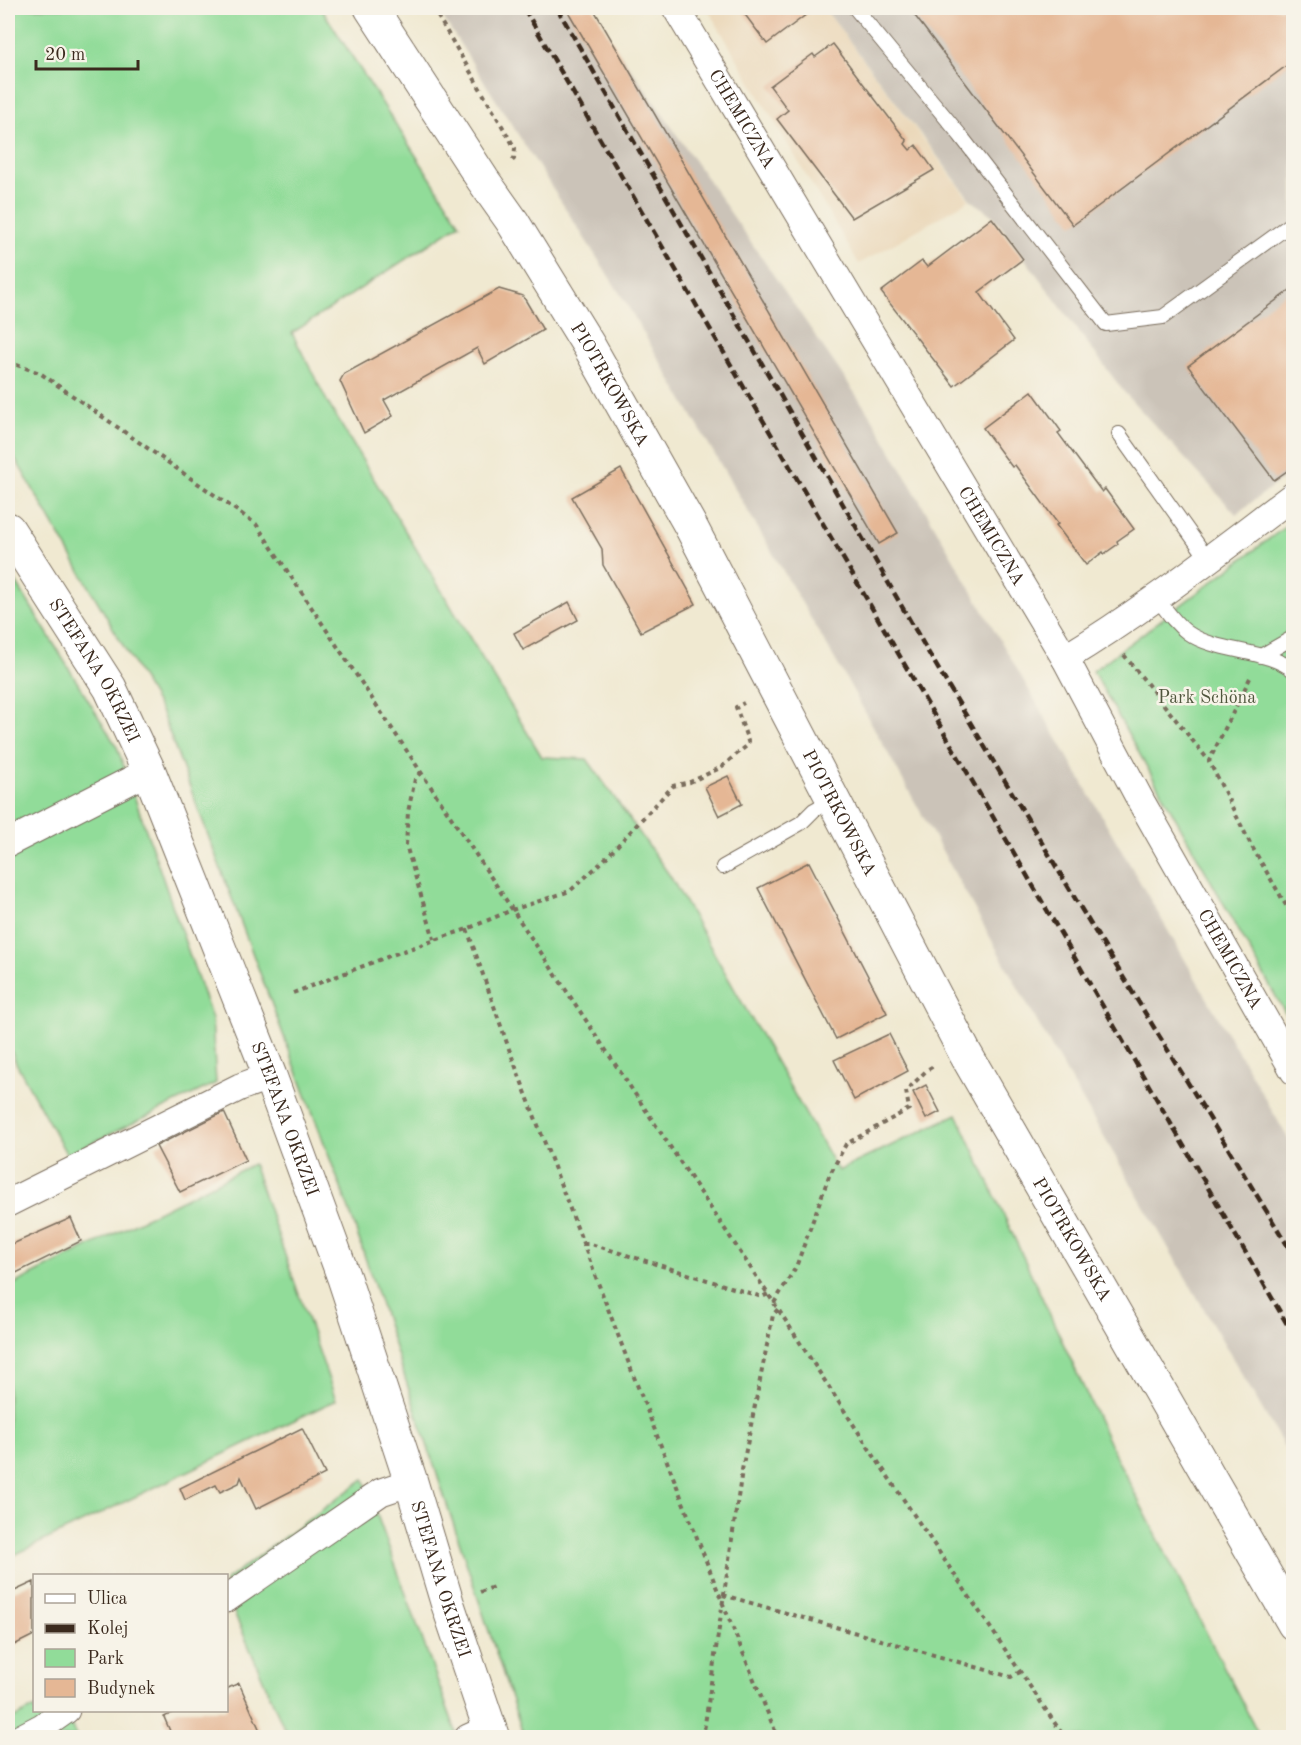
<svg xmlns="http://www.w3.org/2000/svg" width="1301" height="1745" viewBox="0 0 1301 1745" font-family="'Old Standard TT',serif">
  <style>
    .built { fill: #ebd8ba }
    .industrial { fill: #cbc3b8 }
    .green { fill: #91dc99; stroke: #66835c; stroke-width: 1.5 }
    .building { fill: #e5b795 }
    .lines { fill: none; stroke-linecap: round; stroke-linejoin: round }
    .lane-casing { stroke: #7a6d5d; stroke-width: 16 }
    .street-casing { stroke: #7a6d5d; stroke-width: 29 }
    .secondary-casing { stroke: #7a6d5d; stroke-width: 35 }
    .path { stroke: #7a6d5d; stroke-width: 4; stroke-dasharray: 4.5 4.5; stroke-linecap: butt }
    .lane { stroke: #fff; stroke-width: 14 }
    .street { stroke: #fff; stroke-width: 27 }
    .secondary { stroke: #fff; stroke-width: 33 }
    .rail { stroke: #3b2a1e; stroke-width: 4.5; stroke-dasharray: 9 4.5; stroke-linecap: butt }
    .labels { text-anchor: middle; stroke-width: 5; stroke-linejoin: round; paint-order: stroke }
    .street-label { font-size: 18px; fill: #3b2a1e; stroke: #f7f3e8 }
    .park-label { font-size: 18px; fill: #50563d; stroke: #f7f3e8 }
  </style>
  <rect width="100%" height="100%" fill="#f7f3e8"/>
  <filter id="ink" filterUnits="userSpaceOnUse"><feTurbulence type="fractalNoise" baseFrequency=".0167" numOctaves="2"/><feDisplacementMap in="SourceGraphic" scale="12" xChannelSelector="R" yChannelSelector="G"/><feConvolveMatrix kernelMatrix="1 2 1 2 8 2 1 2 1" color-interpolation-filters="sRGB"/></filter>
  <filter id="wash" filterUnits="userSpaceOnUse"><feTurbulence type="fractalNoise" baseFrequency=".008" numOctaves="4" result="noise"/><feDisplacementMap in="SourceGraphic" scale="24" xChannelSelector="R" yChannelSelector="G"/><feGaussianBlur stdDeviation="1.35" result="paint"/><feColorMatrix in="noise" values="0 0 0 0 0 0 0 0 0 0 0 0 0 0 0 0 0 1.4 0 .05"/><feComposite in="paint" operator="in"/></filter>
  <g filter="url(#wash)">
    <rect width="100%" height="100%" fill="#f0e9d1"/>
    <path class="built" d="M707,8h117l145,192 -110,64z"/>
    <path class="industrial" d="M437,8h149l51,69 235,341 421,729v315l-253,-435 -186,-335 -228,-389z
      M824,8h469v463l-57,43 -112,-122 -131,-176 -23,-17z"/>
    <path class="green" d="M8,8h313l139,216 -168,109 37,72 213,352 45,2 83,117 168,295 119,-57 156,337 147,286h-736l-174,-525 -188,-499 -154,-267z
      M1293,521v506l-200,-356z
      M8,569l109,178 95,272 4,64 -149,72 -51,-92 -8,-20z
      M253,1164l83,236 -328,158v-271z
      M364,1479l94,258h-170l-61,-141 -1,-16z
      M34,1708v2l30,1 13,26h-69v-16z"/>
    <g id="blocks">
      <path class="building" d="M566,8h27l305,525 -19,11z
        M740,8h75l-48,36z
        M909,8h385v52l-221,165z
        M833,44l74,97 -2,3 5,6 6,-5 18,25 -82,48 -75,-99 11,-9 -18,-24 43,-32 2,3z
        M992,218l31,41 -44,33 35,48 -60,46 -73,-94 41,-31 5,6z
        M1294,287v179l-20,14 -86,-114z
        M499,289l24,7 20,34 -58,34 -8,-16 -93,52 9,16 -29,17 -24,-52 4,-7z
        M1032,391l29,40 -3,2 44,59 3,-3 29,40 -17,12 1,3 -14,10 -1,-2 -17,13 -30,-40 2,-1 -43,-59 -3,2 -29,-39z
        M621,469l75,135 -55,28 -38,-67 -1,-16 -30,-52z
        M569,602l9,18 -55,30 -9,-17z
        M728,776l14,28 -23,12 -14,-29z
        M809,862l78,151 -51,26 -78,-151z
        M889,1034l19,37 -54,29 -20,-40z
        M926,1085l14,27 -14,7 -13,-27z
        M224,1112l22,48 -66,32 -24,-46z
        M71,1218l10,23 -73,36v-31z
        M302,1428l23,46 -69,35 -15,-32 -2,6 -19,9 -4,-7 -31,15 -5,-12z
        M34,1582v53l-26,13v-54z
        M239,1683l22,50 -10,5h-78l-9,-21 14,-7h48v-21z"/>
    </g>
  </g>
  <g filter="url(#ink)">
    <use href="#blocks" fill-opacity="0" stroke="#7a6d5d" stroke-width="1.5"/>
    <g class="lines">
      <g class="lane-casing">
        <path id="lane" d="M855,8l105,127 146,189 57,-7 131,-95
          M1119,434l89,125
          M1157,598c9,12 18,26 31,35 29,20 81,16 106,38
          M1261,656l33,-19
          M723,867l78,-44 13,-13 18,-10"/>
      </g>
      <g class="street-casing">
        <g id="street">
          <path id="s1" d="M676,8l389,650 78,147 151,266"/>
          <path d="M1065,658c80,-48 154,-107 229,-163"/>
          <path d="M8,843l141,-72"/>
          <path d="M8,1203l232,-116 30,-11"/>
          <path d="M226,1599l155,-107 30,-10"/>
          <path d="M21,1738l21,-11 24,-17"/>
          <path d="M468,1738l22,-10"/>
        </g>
      </g>
      <g class="secondary-casing">
        <g id="secondary">
          <path id="s2" d="M371,8l112,172 29,41 77,125 101,179 275,528 329,571"/>
          <path id="s3" d="M8,529l102,159 39,83 121,305 74,202 67,204 36,120 46,136"/>
        </g>
      </g>
      <path class="path" d="M433,8l82,140 -1,11 -3,3
        M8,362l32,11 216,151 522,785 92,141 195,288
        M1124,655l85,106
        M1250,678l-41,83 42,84 43,74
        M421,772l-6,7 -7,33 -2,33 28,94
        M467,929l42,120 125,328 89,227 55,134
        M293,993l99,-38 75,-26 45,-19 58,-19 32,-29 71,-76 17,-4 30,-14 29,-24 -13,-37 8,-4
        M583,1244h8l171,53 6,-3
        M774,1303l22,-36 33,-91 17,-32 63,-35 -3,-18 21,-21 8,-5
        M480,1592l16,-6
        M723,1595l288,82 9,-5
        M703,1738l39,-268 31,-155 5,-6"/>
      <use href="#lane" class="lane"/>
      <use href="#street" class="street"/>
      <use href="#secondary" class="secondary"/>
      <path class="rail" d="M524,8l770,1328
        M557,8l370,642 155,260 212,346"/>
    </g>
  </g>
  <g class="labels">
    <g class="street-label">
      <text dy="6" stroke="none"><textPath href="#s1" startOffset="129">CHEMICZNA</textPath></text>
      <text dy="6" stroke="none"><textPath href="#s2" startOffset="446">PIOTRKOWSKA</textPath></text>
      <text dy="6" stroke="none"><textPath href="#s1" startOffset="615">CHEMICZNA</textPath></text>
      <text dy="6" stroke="none"><textPath href="#s3" startOffset="166">STEFANA OKRZEI</textPath></text>
      <text dy="6" stroke="none"><textPath href="#s2" startOffset="932">PIOTRKOWSKA</textPath></text>
      <text dy="6" stroke="none"><textPath href="#s1" startOffset="1101">CHEMICZNA</textPath></text>
      <text dy="6" stroke="none"><textPath href="#s3" startOffset="654">STEFANA OKRZEI</textPath></text>
      <text dy="6" stroke="none"><textPath href="#s2" startOffset="1418">PIOTRKOWSKA</textPath></text>
      <text dy="6" stroke="none"><textPath href="#s3" startOffset="1140">STEFANA OKRZEI</textPath></text>
    </g>
    <g class="park-label">
      <text x="1207" y="703">Park Schöna</text>
    </g>
  </g>
  <rect width="1301" height="1745" fill="none" stroke="#f7f3e8" stroke-width="30"/>
  <rect x="33" y="1574" width="195" height="138" fill="#f7f3e8" stroke="#aca397" stroke-width="1.5"/>
  <rect x="45" y="1594" width="30" height="9" fill="#ffffff" stroke="#aca397" stroke-width="1.5"/>
  <text x="87" y="1604" font-size="18" fill="#3b2a1e">Ulica</text>
  <rect x="45" y="1624" width="30" height="9" fill="#3b2a1e" stroke="#aca397" stroke-width="1.5"/>
  <text x="87" y="1634" font-size="18" fill="#3b2a1e">Kolej</text>
  <rect x="45" y="1649" width="30" height="18" fill="#91dc99" stroke="#aca397" stroke-width="1.5"/>
  <text x="87" y="1664" font-size="18" fill="#3b2a1e">Park</text>
  <rect x="45" y="1679" width="30" height="18" fill="#e5b795" stroke="#aca397" stroke-width="1.5"/>
  <text x="87" y="1694" font-size="18" fill="#3b2a1e">Budynek</text>
  <path d="M36 60v9h102v-9" fill="none" stroke="#3b2a1e" stroke-width="3"/>
  <text x="45" y="60" font-size="18" fill="#3b2a1e" stroke="#f7f3e8" stroke-width="4.5" paint-order="stroke">20 m</text>
</svg>
